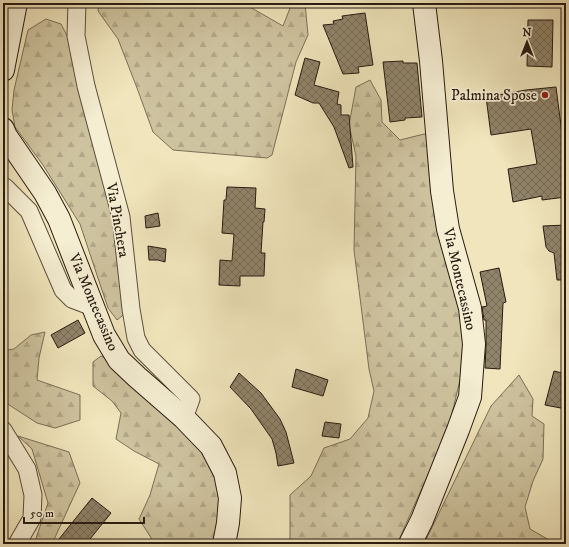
<svg xmlns="http://www.w3.org/2000/svg" width="569" height="547" viewBox="0 0 569 547" font-family="'IM FELL DW Pica',serif">
  <style>
    .forest { fill: url(#forest-firs); stroke: #7b6f58 }
    .building { fill: url(#building-cross-hatch); stroke: #281b11 }
    .lines { fill: none; stroke-linecap: round; stroke-linejoin: round }
    .street-casing { stroke: #5a4e3c; stroke-width: 19 }
    .secondary-casing { stroke: #281b11; stroke-width: 24 }
    .street { stroke: #f5eed3; stroke-width: 17 }
    .secondary { stroke: #f5eed3; stroke-width: 22 }
    .poi-dot { fill: #8f2418; stroke: #f5eed3; stroke-width: 1.5 }
    .labels { text-anchor: middle; stroke-width: 3.5; stroke-linejoin: round; paint-order: stroke }
    .poi-label { font-size: 15px; fill: #281b11; stroke: #f5eed3; text-anchor: end }
    .street-label { font-size: 15px; fill: #281b11; stroke: #f5eed3 }
  </style>
  <defs>
    <pattern id="forest-firs" width="22" height="20" patternUnits="userSpaceOnUse"><rect width="22" height="20" fill="#cec39f"/><path d="M5 1l3.5 6h-7zM16 11l3.5 6h-7z" fill="#b1a788"/></pattern>
    <pattern id="building-cross-hatch" width="8" height="8" patternUnits="userSpaceOnUse"><rect width="8" height="8" fill="#90846a"/><path d="M0 0l8 8M0 8l8-8" fill="none" stroke="#766b56"/></pattern>
  </defs>
  <rect width="100%" height="100%" fill="#f0e5bc"/>
  <filter id="stains"><feTurbulence type="fractalNoise" baseFrequency=".005" numOctaves="4"/><feColorMatrix values="0 0 0 0 .2 0 0 0 0 .09 0 0 0 0 .02 0 0 0 .5 -.17"/></filter>
  <radialGradient id="worn" r=".72"><stop offset=".6" stop-color="#630" stop-opacity="0"/><stop offset="1" stop-color="#630" stop-opacity=".3"/></radialGradient>
  <path class="forest" d="M99,3h144l40,23 9,-23h13l3,32 -12,27 -24,93 -5,3 -94,-8 -20,-18 -16,-44 -19,-49 -20,-28z
    M46,19l15,5 13,25 47,186 6,77 -10,8 -9,-12 -28,-84 -37,-59 -28,-38 -3,-17 2,-20 14,-60z
    M370,80l11,20 1,22 18,18 24,-6 14,6 34,190 -24,100 -51,114h-107v-49l21,-19 13,-28 26,-9 18,-21 6,-27 -5,-22 -15,-119 2,-94 -7,-31 7,-38z
    M45,332l-6,26 -2,22 43,15v25l-25,8 -18,-5 -34,-22v-50l11,-2 17,-14z
    M101,356l11,6 105,101 8,28 -11,53h-29v-2l-30,2 -16,-25 11,-24 9,-31 -25,-13 -18,-12 5,-26 -9,-12 -19,-15v-24z
    M519,375l14,24 -1,17 12,8 -1,35 -10,22 -8,26 5,22 26,15h-132l67,-138z
    M18,436l51,16 11,31 -28,61h-18l14,-41 -16,-54z"/>
  <path class="building" d="M365,13l8,52 -15,2 1,6 -16,1 -20,-49 11,-1 -1,-3 10,-2 -1,-3z
    M528,20h25l-1,47 -25,-1z
    M305,58l15,4 -6,23 25,7 -2,12 4,1v10h8l4,52 -4,1 -15,-41 -15,-24h-6l-18,-8z
    M403,61v2h14l5,54 -17,1v2l-15,2 -7,-60z
    M556,87l8,62h1l1,8v40l-24,3v-4l-29,6 -5,-33 29,-5 -6,-35 -40,6 -5,-38 40,-7z
    M227,187l29,1 -1,20 10,1 -1,13h-1l-2,31h4l-1,23h-24v10l-21,-1 1,-25 12,1 2,-27 -12,-1 2,-33h2z
    M158,213l2,13 -14,2 -1,-12z
    M566,225v55h-9l-3,-27 -5,-2 -3,-4 -3,-21z
    M148,246l18,3 -1,13 -7,-2h-9z
    M499,268l7,34 -3,1 -3,66 -15,-1 1,-23v-25h-2l-2,-13 5,-1 -7,-34z
    M78,320l7,13 -27,15 -7,-13z
    M296,369l32,11 -5,16 -31,-9z
    M554,371l12,3v35l-21,-4z
    M239,373l22,20 19,26 6,13 8,31 -16,3 -2,-13 -4,-14 -21,-30 -21,-22z
    M325,422l16,2 -2,14 -17,-2z
    M92,498l19,15 -25,31h-31z"/>
  <g class="lines">
    <g class="street-casing">
      <path id="street" d="M77,3l-1,33 10,50 35,131 10,92 5,29 6,12 49,49 -7,19
        M3,187h2l24,24 34,79 9,9 21,8
        M3,430l24,39 6,26 -1,23 -15,26"/>
    </g>
    <g class="secondary-casing">
      <path id="secondary" d="M3,70l13,-67
        M3,129l3,7 39,57 14,26 45,116 15,25 18,17 47,41 27,28 14,27 5,25 -2,25 -4,21
        M410,544l12,-24 36,-90 12,-33 4,-53 -4,-36 -22,-79 -6,-38 -11,-130 -7,-58"/>
    </g>
    <use href="#street" class="street"/>
    <use href="#secondary" class="secondary"/>
  </g>
  <circle class="poi-dot" cx="545" cy="95" r="4"/>
  <g class="labels">
    <g class="poi-label">
      <text x="537" y="100">Palmina Spose</text>
    </g>
    <g class="street-label">
      <text transform="translate(118 220) rotate(80)" y="5">Via Pinchera</text>
      <text transform="translate(460 279) rotate(77)" y="5">Via Montecassino</text>
      <text transform="translate(94 302) rotate(67)" y="5">Via Montecassino</text>
    </g>
  </g>
  <rect width="569" height="547" fill="none" stroke="#f0e5bc" stroke-width="16"/>
  <rect x="4" y="4" width="561" height="539" fill="none" stroke="#281b11" stroke-width="2"/>
  <rect x="8" y="8" width="553" height="531" fill="none" stroke="#281b11"/>
  <g transform="translate(527 42)" stroke="#f5eed3" stroke-width="3" paint-order="stroke">
  <path d="M0-3L7 15L0 10L-7 15Z" fill="#281b11"/>
  <text y="-6" font-size="11" font-weight="bold" text-anchor="middle" fill="#281b11">N</text>
  </g>
  <path d="M24 517v6h120v-6" fill="none" stroke="#281b11" stroke-width="2"/>
  <text x="30" y="517" font-size="12" fill="#281b11" stroke="#f5eed3" stroke-width="3" paint-order="stroke">50 m</text>
  <rect width="100%" height="100%" filter="url(#stains)"/>
  <rect width="100%" height="100%" fill="url(#worn)"/>
</svg>
